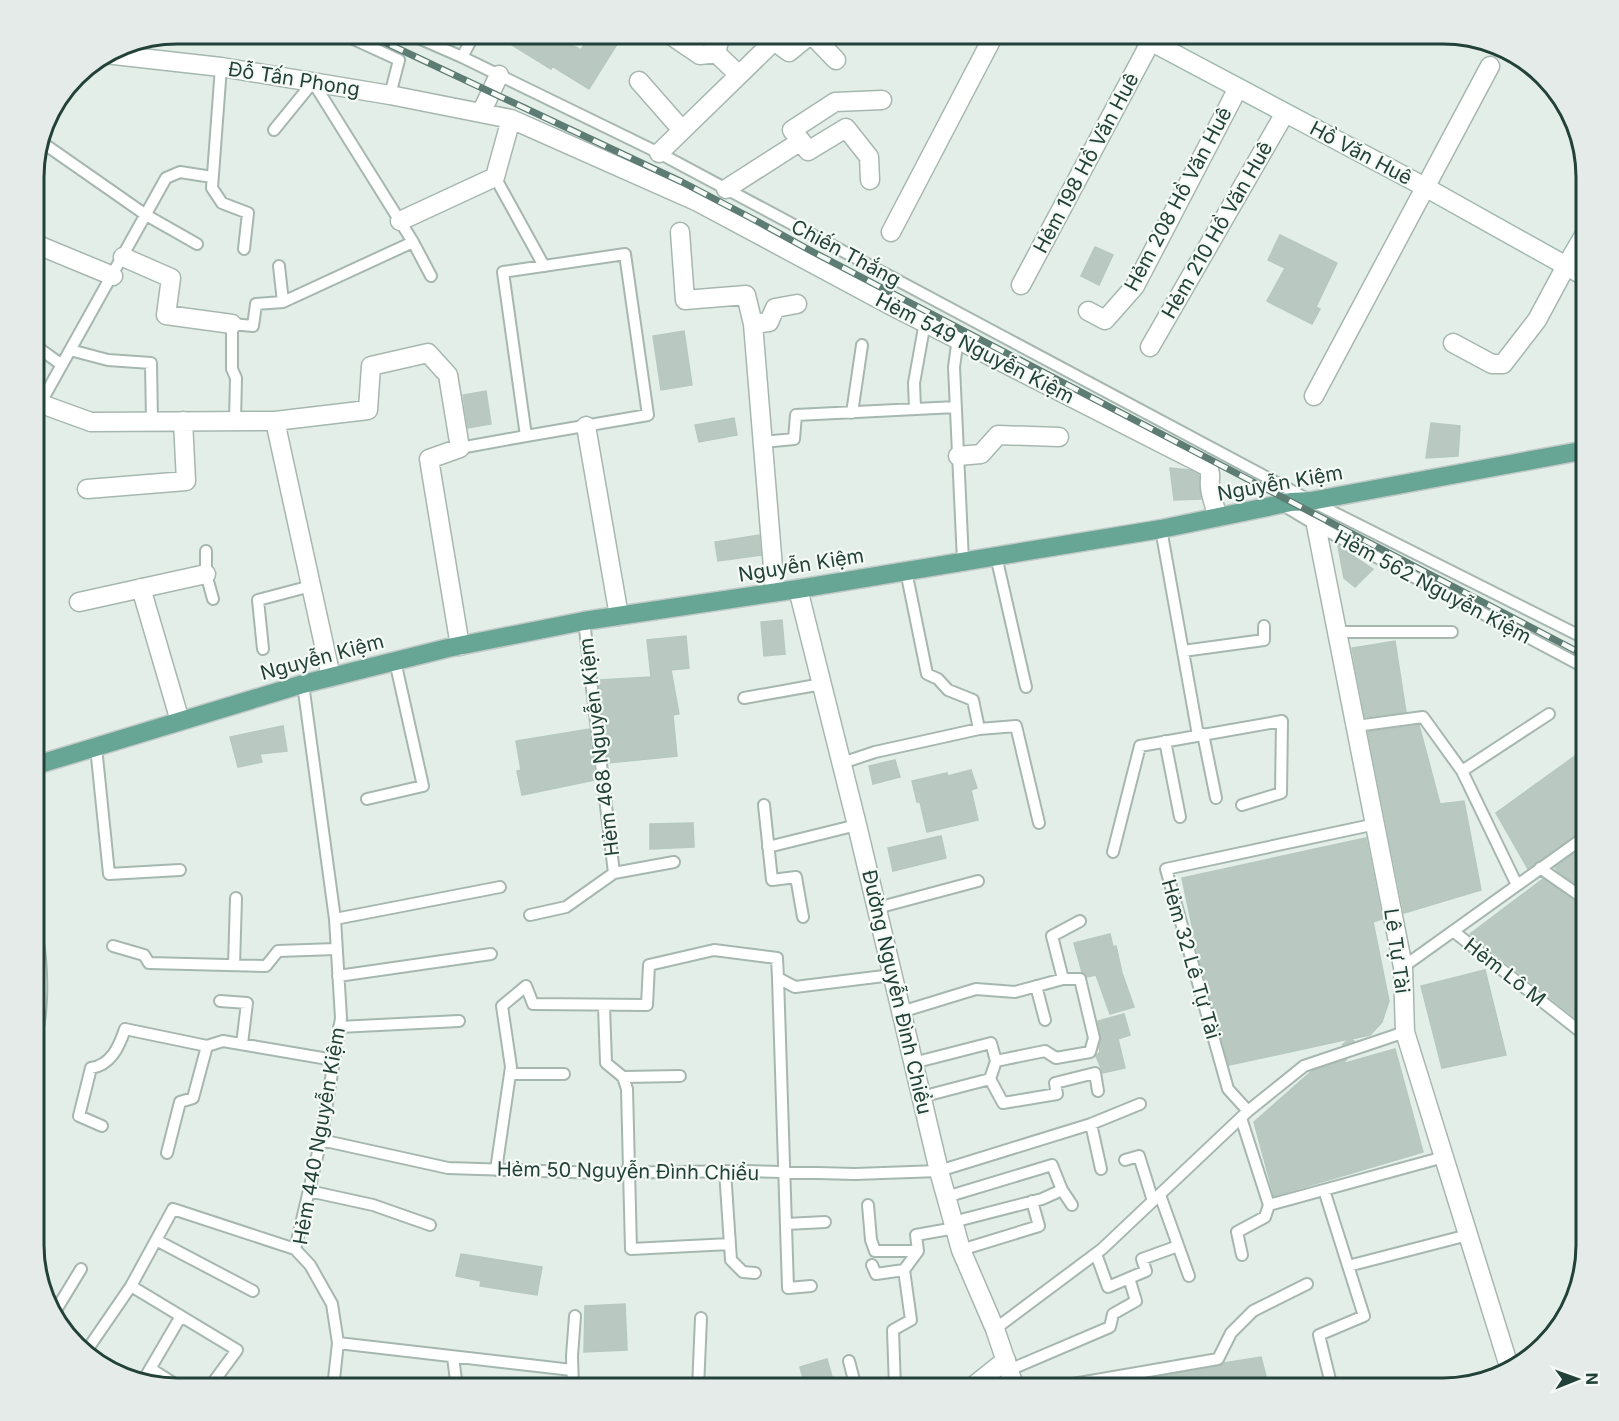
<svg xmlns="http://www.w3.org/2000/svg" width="1619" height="1421" viewBox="0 0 1619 1421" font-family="Inter,sans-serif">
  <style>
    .building { fill: #b9c9c2; stroke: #b6c8c0; stroke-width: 1.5 }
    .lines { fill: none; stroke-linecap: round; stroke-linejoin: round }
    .lane-casing { stroke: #a6b7b0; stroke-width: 14 }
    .street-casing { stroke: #a6b7b0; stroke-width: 21 }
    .secondary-casing { stroke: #a2bab2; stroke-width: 21 }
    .primary-casing { stroke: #c1cac7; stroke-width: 21 }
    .lane { stroke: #fff; stroke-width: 10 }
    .street { stroke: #fff; stroke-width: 18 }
    .secondary { stroke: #fff; stroke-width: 18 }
    .primary { stroke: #67a595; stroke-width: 18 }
    .rail-casing { stroke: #5d7c73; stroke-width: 7 }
    .rail { stroke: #f5faf7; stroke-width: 4.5; stroke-dasharray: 14; stroke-linecap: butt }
    .labels { text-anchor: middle; stroke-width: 4.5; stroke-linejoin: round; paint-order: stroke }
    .street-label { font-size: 20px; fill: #224138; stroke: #f5faf7 }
    .rim { fill: none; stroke: #224138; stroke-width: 3 }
  </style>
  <rect width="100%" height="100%" fill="#e4eee9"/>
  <path class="building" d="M519,33h33l29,17 10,-17h33l-35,56 -37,-23 -1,3 -39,-24z
    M1280,235l57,28 -21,44 4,2 -8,15 -45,-23 18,-33 -17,-8z
    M1095,247l18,8 -14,30 -18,-9z
    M684,331l8,54 -31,5 -8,-54z
    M486,391l5,33 -23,4 -5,-33z
    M734,418l3,17 -38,7 -4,-17z
    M1431,423l29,3 -2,30 -32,2z
    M1170,468l20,2 9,5 2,24 -27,1z
    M759,535l2,20 -43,6 -3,-19z
    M1338,546l35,23 -18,18 -11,-9z
    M782,620l3,34 -21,2 -3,-34z
    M686,636l3,32 -18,2 8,44 -6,1 4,41 -69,7 -9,-83 52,-3 -4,-37z
    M1395,641l11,71 -41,5 -13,-69z
    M1419,725l21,79 24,-3 17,89 -77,23 -36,-181z
    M283,726l4,25 -27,3 2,8 -24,5 -8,-30z
    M589,729l6,51 -73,15 -5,-24 4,-1 -5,-29z
    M1586,748v81l-58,40 -32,-56z
    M895,760l5,17 -27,7 -4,-18z
    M971,770l6,18 -6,2 7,30 -51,12 -7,-30h-3l-5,-21 35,-8 1,3z
    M693,823l1,24 -44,2v-25z
    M941,836l5,22 -53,13 -5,-23z
    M1366,838l16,81 -9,3 16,79 -7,21 -12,13 -19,4 3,2 -12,4 7,-6 -120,26 -30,-106 -17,-81z
    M1586,845v46l-30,-21 3,-3 -5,1z
    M1543,879l43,28v119l-116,-92z
    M1110,934l3,13 3,-1 6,27 12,34 -24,7 -14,-39 -9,2 -5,-5 -8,-29z
    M1485,970l21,85 -64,13 -21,-82z
    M1124,1014l6,21 -12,4 7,29 -22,5 -7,-17 4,-4 -1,-5 2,-7 -3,-19z
    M1395,1049l28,103 -149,44 -20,-74 58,-51 35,-12 -5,5z
    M461,1254l81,13 -5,28 -57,-9 1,-5 -25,-5z
    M625,1304l2,46 -43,2 1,-46z
    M1261,1357l8,31h-130l-1,-8 81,-14 5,-3z
    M827,1359l5,18 -27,8 -5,-18z"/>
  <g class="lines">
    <g class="lane-casing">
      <path id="lane" d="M340,33l59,27 -9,35
        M407,33l55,24 197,96 652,348 275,138
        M462,57l13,-24
        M221,67l-9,121 10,15 26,10 -4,36
        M274,130l39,-48 100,160 18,34
        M40,141l106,74 51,29
        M495,177l49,89
        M625,254l23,161 -122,21 -23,-164z
        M279,266l4,36
        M958,338l-4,29 9,194
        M33,344l29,21
        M70,350l38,10 43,3 1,59
        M40,404l126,-226 14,-6 32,5
        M915,409l-1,-26 11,-61
        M852,413l10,-68
        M235,421l1,-43 -4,-9v-45l21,2 3,-22 27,-2 130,-60
        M763,442l31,-3 2,-24 160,-8
        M460,448l66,-12
        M1281,504l35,21 270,143
        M1161,529l37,206
        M206,551v23l7,25
        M996,556l30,131
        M906,571l21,103 11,5 10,11 25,10 6,29
        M584,621l30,252
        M1338,632h114
        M263,649l-5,-49 53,-14
        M1183,651l81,-11v-14
        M303,684l32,235 6,99 -20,122 -26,109 15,16 22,39 6,39 234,27
        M744,698l78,-14
        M1356,726l67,-9 39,54 87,-57
        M1203,734l13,64
        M1165,741l15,76
        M96,747l13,127 71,-4
        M842,763l33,-11 104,-23 37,-3 23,97
        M1462,771l55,114
        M367,799l56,-13 -28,-125
        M764,805l8,75 24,-3 7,40
        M768,847l89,-22
        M1113,852l27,-106 142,-25 -1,72 -39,12
        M1540,868l46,32
        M877,908l101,-27
        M530,915l36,-8 48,-34 60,-11
        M335,919l165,-32
        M1453,931l133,105
        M113,946l31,9 5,8 117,3 12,-15 58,-2
        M234,965l2,-67
        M1403,967l183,-131
        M338,976l153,-22
        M778,978l10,310 23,-2
        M1063,979l-11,-43 28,-15
        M1036,986l9,34
        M220,1001l27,2 -5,41
        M604,1006l2,57 17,14 4,12 4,160 99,-5
        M901,1012l75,-23 39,3 48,-13h17l14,59 -4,14 -34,6 -11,-7 -49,10
        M339,1027l120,-6
        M33,1045c12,-31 10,-92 0,-124
        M996,1061l-6,18 13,24 54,-9 -2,-11 40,-10 3,18
        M913,1063l78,-20 5,18
        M510,1074h54
        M623,1077l57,-1
        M921,1097l69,-18
        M1248,1111l-20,-22 -62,-220 210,-45
        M1241,1118l28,87 175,-48
        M1091,1124l10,45
        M102,1126l-23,-10 12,-48c20,-3 28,-21 34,-39l82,17 16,-5 111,19
        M321,1140l127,28 154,5 141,-2 112,3 84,-3 152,-47 49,-20
        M167,1153l13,-51 13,-4 14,-52
        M1125,1160l14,-4 14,45
        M496,1170l15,-103 -9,-61 24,-20 7,18 114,1 2,-40 65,-15 63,8 1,20 17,9 97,-12
        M725,1171l6,89 12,12 12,1
        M1324,1190l40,126 -45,19 13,53
        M309,1191l64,14 57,20
        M1160,1195l29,81
        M946,1197l106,-32 10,25 10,15
        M868,1205l3,35 4,11h43
        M953,1222l89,-23 20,-9
        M786,1224l39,-2
        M156,1240l97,51
        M961,1250l78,-24 -7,-25
        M1096,1254l12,33 38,-16 -4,-12 36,-13
        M1242,1255l-5,-23 28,-15 4,-12
        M872,1265l4,9 28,-4
        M1348,1266l120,-31
        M131,1286l106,64 -28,38
        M53,1315l28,-46
        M995,1329l107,-80 146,-138 56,-45 101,-34
        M85,1353l46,-67 42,-77 122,40
        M453,1357l4,31
        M849,1361l7,27
        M151,1369l30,19
        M1009,1370l101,-43 3,-13 23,-13 -7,-23
        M143,1381l38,-65
        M333,1388l5,-45
        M573,1388l-1,-32 3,-40
        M698,1388l3,-70
        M895,1388l-2,-58 18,-10 -7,-50 14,-19 -2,-16 39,-7
        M1050,1388l168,-29 13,-26 22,-22 54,-27"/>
    </g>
    <g class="street-casing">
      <path id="street" d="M672,36l28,19 16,-2 23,22
        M774,41l15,11 22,-18 25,26
        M716,53l5,-20
        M105,54l116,13 169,28 121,24 187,83 194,104 316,161c4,8 1,12 2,20 1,10 5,20 8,30
        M639,81l43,49
        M481,113l18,-38
        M801,141l-9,-11 43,-28 47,-2
        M659,153l115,-112 -7,-8
        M726,189l75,-48 7,10 38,-23 23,29 1,23
        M400,221l95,-44 16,-58
        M680,232l5,68 61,-5 7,29 22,268
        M891,232l104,-199
        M33,243l80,33
        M123,257l48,21 -5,37 66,9
        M1021,285l130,-244
        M1088,311l17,9 30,-34 103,-198
        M753,324l16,-2 6,-14 22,-4
        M1453,343l39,21h11l34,-44 29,-54
        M1150,347l135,-234
        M1314,396l176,-330
        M33,401l58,21 184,-1 93,-11 3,-44 57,-13 20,22 12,73 -31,11 31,187
        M275,421l56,256
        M586,426l33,190
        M958,456l23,-2 17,-19 61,2
        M87,489l99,-8 -3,-60
        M1316,525l87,442 2,65 102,328 8,5
        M141,588l39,133
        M798,589l59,236 82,346 22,79 34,79 20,59
        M79,602l127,-28"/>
    </g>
    <g class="secondary-casing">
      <path id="secondary" d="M1135,33l290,154 161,90
        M1566,266l20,-34
        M971,1388l35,-28"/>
    </g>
    <g class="primary-casing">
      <path id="primary" d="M33,766l270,-82 145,-36 136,-27 214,-32 363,-60 130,-27 20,-1 275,-51"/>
    </g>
    <use href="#lane" class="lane"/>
    <use href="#street" class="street"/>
    <use href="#secondary" class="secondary"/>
    <use href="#primary" class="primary"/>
    <g class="rail-casing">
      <path id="rail" d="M365,33l317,149 69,36 64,35 771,403"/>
    </g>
    <use href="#rail" class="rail"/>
  </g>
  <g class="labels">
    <g class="street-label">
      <text transform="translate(294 79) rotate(9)" y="7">Đỗ Tấn Phong</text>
      <text transform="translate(1361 153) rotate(28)" y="7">Hồ Văn Huê</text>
      <text transform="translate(1086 163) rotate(-62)" y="7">Hẻm 198 Hồ Văn Huê</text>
      <text transform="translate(1178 199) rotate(-62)" y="7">Hẻm 208 Hồ Văn Huê</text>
      <text transform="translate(1217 230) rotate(-60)" y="7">Hẻm 210 Hồ Văn Huê</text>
      <text transform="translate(846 253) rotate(28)" y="7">Chiến Thắng</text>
      <text transform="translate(975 348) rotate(27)" y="7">Hẻm 549 Nguyễn Kiệm</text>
      <text transform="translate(1280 483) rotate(-10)" y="7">Nguyễn Kiệm</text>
      <text transform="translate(801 565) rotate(-9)" y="7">Nguyễn Kiệm</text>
      <text transform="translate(1433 587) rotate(28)" y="7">Hẻm 562 Nguyễn Kiệm</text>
      <text transform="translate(322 657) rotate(-15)" y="7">Nguyễn Kiệm</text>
      <text transform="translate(599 747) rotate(-97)" y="7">Hẻm 468 Nguyễn Kiệm</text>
      <text transform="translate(1397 951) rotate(82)" y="7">Lê Tự Tài</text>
      <text transform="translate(1191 959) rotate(74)" y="7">Hẻm 32 Lê Tự Tài</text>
      <text transform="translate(1505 972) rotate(38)" y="7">Hẻm Lô M</text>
      <text transform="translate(897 992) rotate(77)" y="7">Đường Nguyễn Đình Chiểu</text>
      <text transform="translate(319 1136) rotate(-80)" y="7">Hẻm 440 Nguyễn Kiệm</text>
      <text transform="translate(628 1171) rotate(1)" y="7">Hẻm 50 Nguyễn Đình Chiểu</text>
    </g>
  </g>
  <path d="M0 0H1619V1421H0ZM177 44H1443A133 133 0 0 1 1576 177V1245A133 133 0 0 1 1443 1378H177A133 133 0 0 1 44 1245V177A133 133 0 0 1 177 44Z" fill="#e4ebe8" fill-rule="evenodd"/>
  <path class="rim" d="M177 44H1443A133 133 0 0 1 1576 177V1245A133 133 0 0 1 1443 1378H177A133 133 0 0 1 44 1245V177A133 133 0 0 1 177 44Z"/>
  <g transform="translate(1577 1379) rotate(89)" stroke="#f5faf7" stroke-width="4.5" paint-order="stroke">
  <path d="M0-4.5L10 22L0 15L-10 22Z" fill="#224138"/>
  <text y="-9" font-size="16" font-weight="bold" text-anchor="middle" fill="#224138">N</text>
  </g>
</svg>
